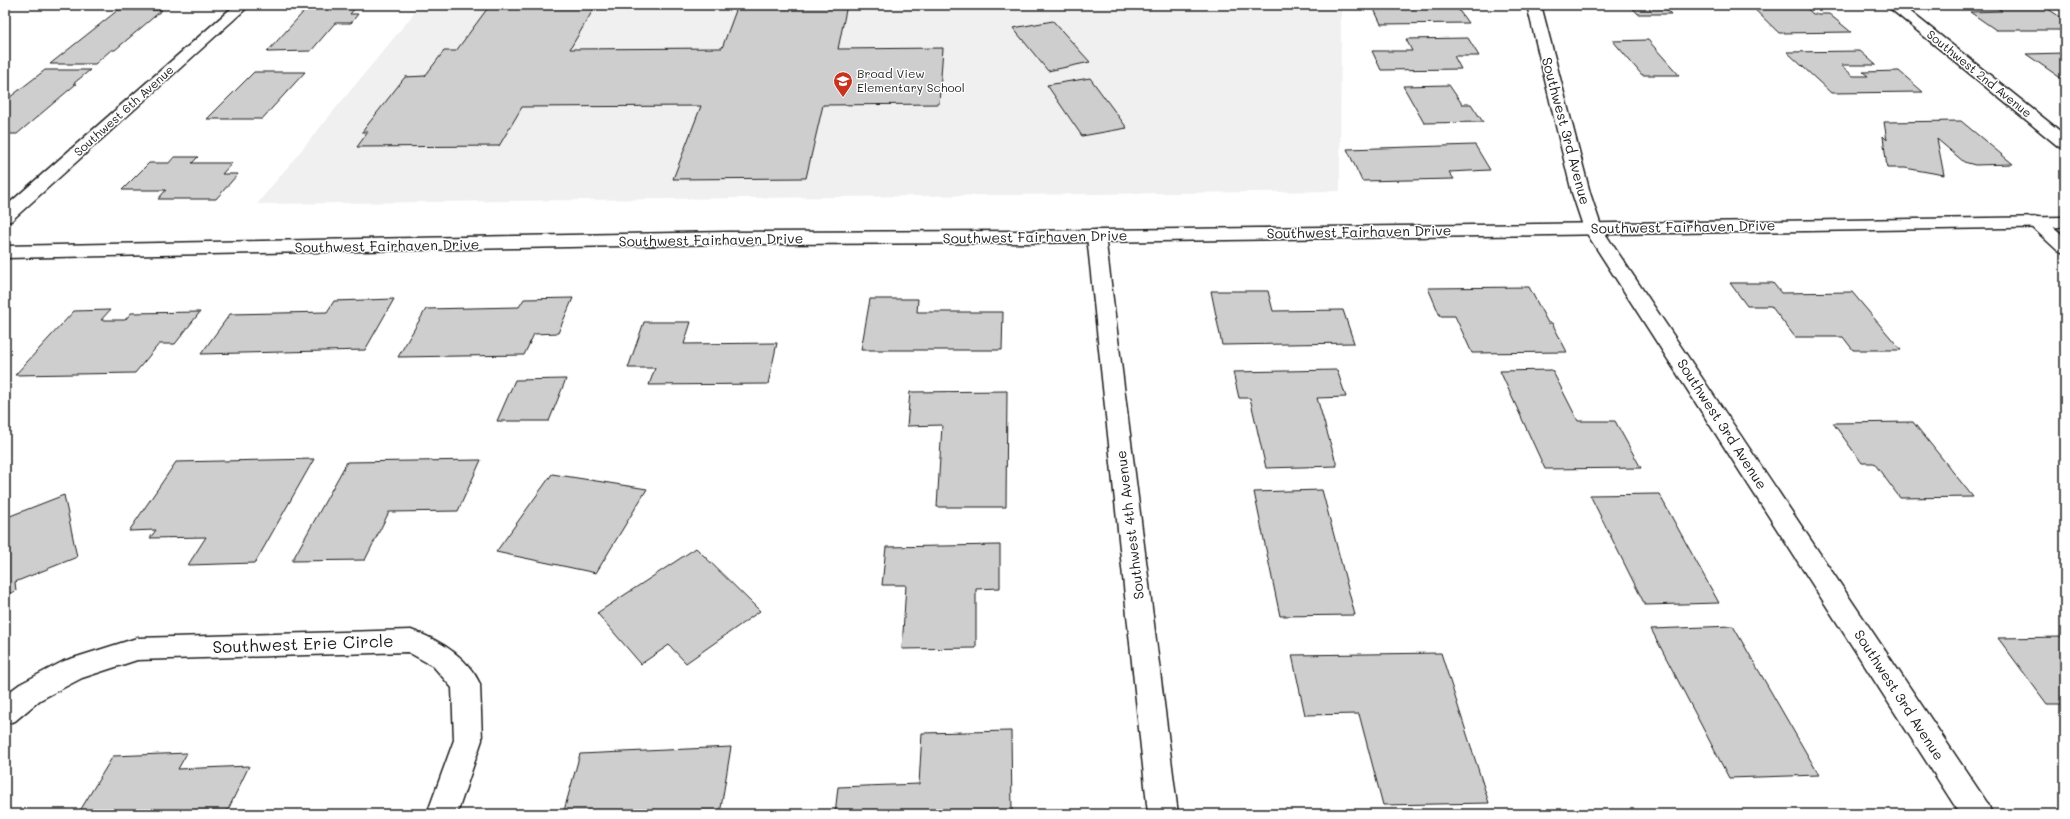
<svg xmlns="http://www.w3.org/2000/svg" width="2070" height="819" viewBox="0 0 2070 819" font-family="Mali,sans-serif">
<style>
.built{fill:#f0f0f0}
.building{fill:#cecece;stroke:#1c1c1c}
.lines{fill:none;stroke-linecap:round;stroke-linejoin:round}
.minor-casing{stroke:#1c1c1c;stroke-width:3}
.tertiary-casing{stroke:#1c1c1c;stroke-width:3}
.minor{fill:#fff;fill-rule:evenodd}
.tertiary{fill:#fff;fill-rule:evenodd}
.labels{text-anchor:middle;stroke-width:3;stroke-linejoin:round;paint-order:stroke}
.far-poi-label{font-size:12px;fill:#1c1c1c;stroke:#fff;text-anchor:start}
.far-street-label{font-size:12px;fill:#1c1c1c;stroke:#fff}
.street-label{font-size:14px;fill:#1c1c1c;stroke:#fff}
.near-street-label{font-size:17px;fill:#1c1c1c;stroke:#fff}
</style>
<rect width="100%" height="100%" fill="#fff"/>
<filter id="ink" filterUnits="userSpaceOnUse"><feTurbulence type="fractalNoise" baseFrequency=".025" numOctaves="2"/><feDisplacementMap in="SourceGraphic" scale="8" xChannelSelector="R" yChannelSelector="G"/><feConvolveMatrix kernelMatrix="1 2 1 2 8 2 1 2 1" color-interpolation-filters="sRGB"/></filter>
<g filter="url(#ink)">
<path class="built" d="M421 5H1341L1340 191 257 204Z"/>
<path class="building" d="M490 5H596L570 49 722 48 738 5H847L838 49 943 48 939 104 823 105 806 178 673 179 701 106 522 107 499 146 357 147 368 132H362L405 77 425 76 444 51H456Z
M1429 5H1467L1470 9H1458L1468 23 1381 24 1373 7H1430Z
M1630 5H1663L1671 14H1638Z
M1750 5H1803L1813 14H1829L1851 32 1779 33Z
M1993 5H2042L2065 20V30H1996L1970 12 2002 11Z
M357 6 350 14H358L351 23H335L311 51 267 52 308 7Z
M118 10H162L115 50H111L95 64H50Z
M1053 21 1090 62 1048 71 1013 28Z
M1468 38 1479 56H1454L1461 69 1381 70 1372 51H1412L1406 39Z
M1648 40 1679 75H1642L1613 41Z
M1860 51 1876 65H1841L1853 76H1868L1863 72 1899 71 1923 92 1831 93 1787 52Z
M2065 53V81L2026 54Z
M45 70H90L73 84H76L17 134H5V101Z
M254 72H305L262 119H207Z
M1090 78 1127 128 1082 136 1047 85Z
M1449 85 1462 104H1471L1483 122 1424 123 1403 86Z
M1961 121 2013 164 1975 165 1964 162 1937 139 1944 175 1905 168H1887L1883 136 1887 140 1884 122Z
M1475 145 1490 170 1449 172 1454 179 1362 181 1347 149Z
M174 157H198L192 163H232L222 174H238L216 199H158L166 190H122L149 163H169Z
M1730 283H1773L1781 293 1852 292 1901 350H1853L1843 337H1795L1771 306H1747Z
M1529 287 1548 323H1552L1567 352 1472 353 1455 316H1440L1428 288Z
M1211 291H1268L1273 311 1343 310 1354 343 1222 345Z
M573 298 558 333 534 334 524 355 398 357 426 309 519 307 524 299Z
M394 299 365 350 201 354 230 314 327 312 334 301Z
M870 299H918L917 312H1003L1002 350H861Z
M110 310 101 320H125L131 313 200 312 175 344H159L135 373 15 375 74 311Z
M644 322H691L684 344 777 343 768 384 649 385 655 368H628Z
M1337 370 1346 397 1317 398 1337 466 1266 468 1250 398H1239L1233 372Z
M1552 370 1578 421H1615L1641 468 1545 469 1500 371Z
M566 379 549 421H497L515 380Z
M1007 391 1006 507H937L942 425 907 426 910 392Z
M1913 422 1973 497 1900 498 1874 463H1862L1833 423Z
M314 459 255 563 188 565 206 537 150 538 156 530 129 531 176 462Z
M481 460 458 511 389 512 365 560 292 561 347 462Z
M552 474 647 489 596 573 496 552Z
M1322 490 1355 615 1280 616 1254 492Z
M1659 494 1719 603 1645 605 1590 495Z
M64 495 77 557 15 582 16 591 5 595V518Z
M1000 545V588L976 589V648L902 649 906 585H882L886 547Z
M696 548 760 611 686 663 669 645 641 664 597 613Z
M1733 626 1819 775 1729 778 1651 629Z
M2065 637V704H2047L1998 638Z
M1441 653 1489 803 1383 805 1359 714 1305 715 1292 655Z
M1011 731 1012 814H835L838 787 919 784 922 733Z
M731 747 720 814H563L580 754Z
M187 753 178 769 249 766 226 814H78L113 756Z"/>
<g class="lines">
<g class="minor-casing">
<path id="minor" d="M1527 5H1541L1590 193 1602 229 1988 804 1992 814H1960L1584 229 1572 193Z
M1886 5H1902L2065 135V148L2059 147Z
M2037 217 2043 218 2065 237V253L2058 251 2031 226 2028 222 2031 218Z
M1096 230 1103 232 1105 236 1178 814H1148L1087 236 1089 232Z
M411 630C439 640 467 656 480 684L482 740 457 814H427L454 740 452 688 433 666 408 652 137 660 82 678 40 700 15 721 5 724V695L20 684 64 661 137 638Z"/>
</g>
<g class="tertiary-casing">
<path id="tertiary" d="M235 5H250L11 221 5 222V207Z
M2065 217V227L1027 243 728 244 5 258V246L728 232 1027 231Z"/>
</g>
<use href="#minor" class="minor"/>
<use href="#tertiary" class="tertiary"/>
</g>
</g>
<defs>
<g id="school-pin" transform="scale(1)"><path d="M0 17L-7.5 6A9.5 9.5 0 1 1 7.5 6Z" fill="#c8321e" stroke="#fff"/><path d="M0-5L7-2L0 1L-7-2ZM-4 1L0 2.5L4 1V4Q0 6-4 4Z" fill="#fff"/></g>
</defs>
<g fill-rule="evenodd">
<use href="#school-pin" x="843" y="81"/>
</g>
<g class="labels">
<g class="far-poi-label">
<text x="857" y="78">Broad View<tspan x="857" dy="14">Elementary School</tspan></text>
</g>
<g class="far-street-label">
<text transform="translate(1979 74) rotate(39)" y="4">Southwest 2nd Avenue</text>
<text transform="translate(124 111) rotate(-42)" y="4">Southwest 6th Avenue</text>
</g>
<g class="street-label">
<text transform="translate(1566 131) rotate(75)" y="5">Southwest 3rd Avenue</text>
<text transform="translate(1683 227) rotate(-1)" y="5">Southwest Fairhaven Drive</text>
<text transform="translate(1359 232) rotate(-1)" y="5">Southwest Fairhaven Drive</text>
<text transform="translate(1035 237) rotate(-1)" y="5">Southwest Fairhaven Drive</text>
<text transform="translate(711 240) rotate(-1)" y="5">Southwest Fairhaven Drive</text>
<text transform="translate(387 246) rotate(-1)" y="5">Southwest Fairhaven Drive</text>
<text transform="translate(1722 424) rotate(57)" y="5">Southwest 3rd Avenue</text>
<text transform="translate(1130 525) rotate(-97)" y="5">Southwest 4th Avenue</text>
<text transform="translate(1899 695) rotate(57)" y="5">Southwest 3rd Avenue</text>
</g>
<g class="near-street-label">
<text transform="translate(303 644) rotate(-2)" y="6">Southwest Erie Circle</text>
</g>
</g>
<rect width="2070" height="819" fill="none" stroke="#fff" stroke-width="20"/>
<rect x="10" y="10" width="2050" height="799" fill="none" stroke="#1c1c1c" stroke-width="1.5" filter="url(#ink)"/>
</svg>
